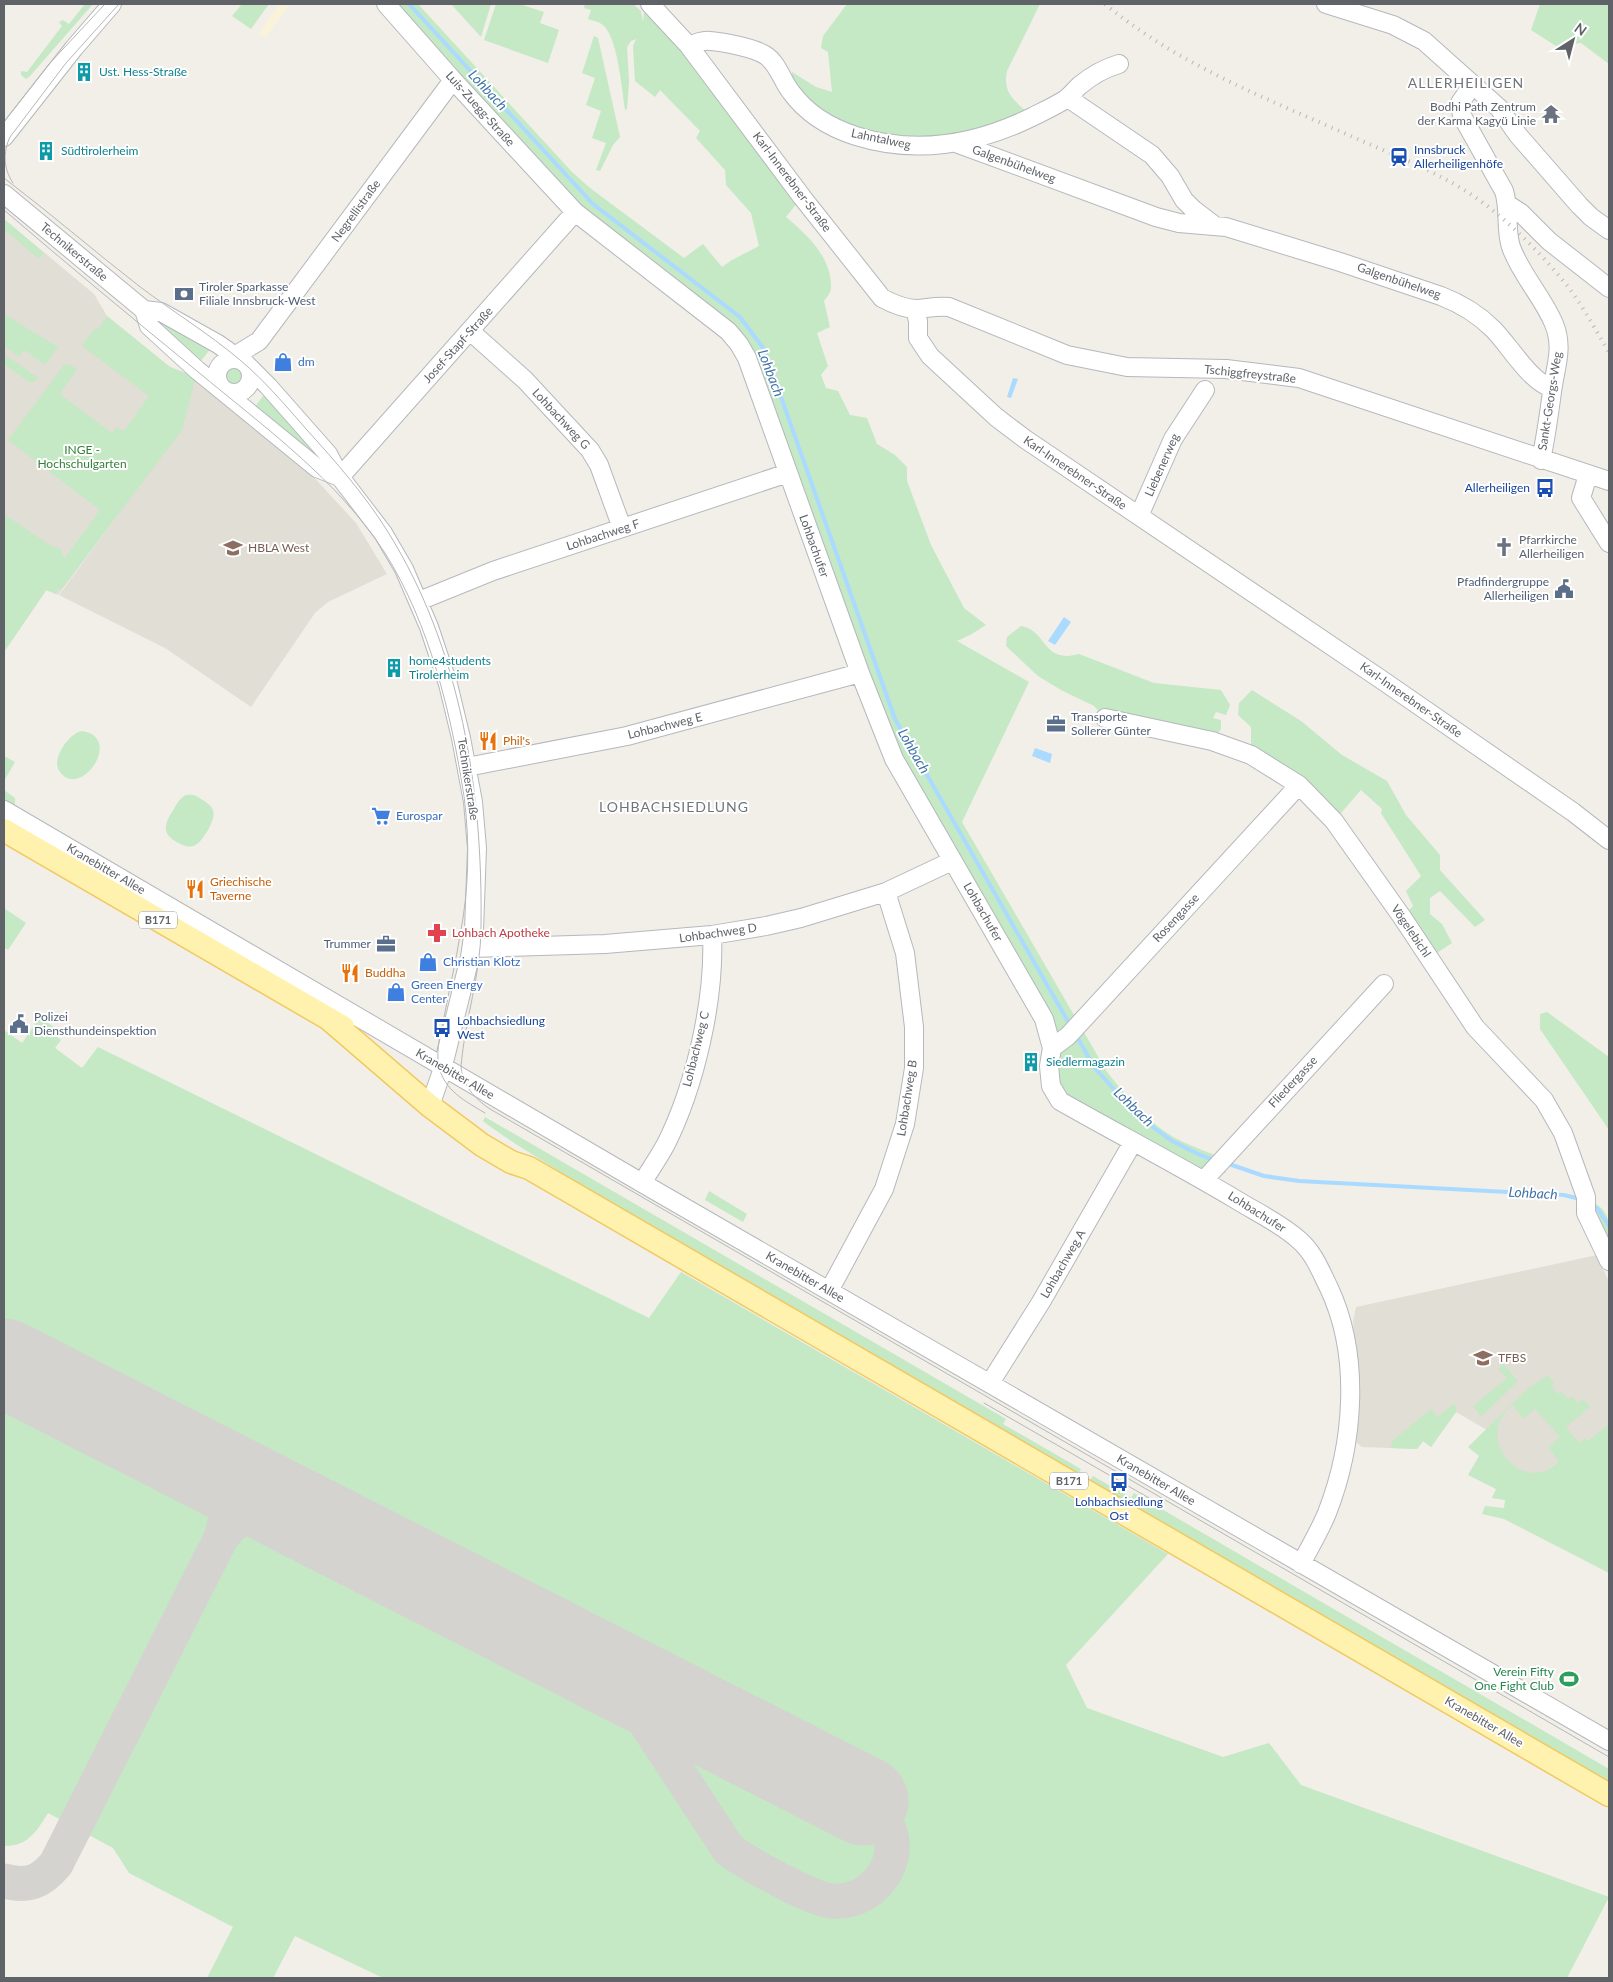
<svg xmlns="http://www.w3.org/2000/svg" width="1613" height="1982" viewBox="0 0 1613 1982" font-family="Lato,sans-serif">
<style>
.education{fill:#e1ded6}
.green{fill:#c5e8c5;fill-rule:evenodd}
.sand{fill:#fbf3d9}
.water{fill:#aadaff}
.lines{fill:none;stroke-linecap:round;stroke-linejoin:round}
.stream{stroke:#aadaff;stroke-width:4}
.taxiway{stroke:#d4d3d0;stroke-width:35}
.runway{stroke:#d4d3d0;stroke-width:89}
.minor-casing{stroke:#b5b8bc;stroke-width:20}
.major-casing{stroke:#f2c960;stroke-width:25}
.minor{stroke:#fff;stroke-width:18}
.major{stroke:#fff2af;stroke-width:22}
.tram{stroke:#b6b7b8;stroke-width:1}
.rail{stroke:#b6b7b8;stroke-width:4;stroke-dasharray:1 6;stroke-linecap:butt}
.labels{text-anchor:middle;stroke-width:4;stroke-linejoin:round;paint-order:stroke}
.shield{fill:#fff;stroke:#8f9295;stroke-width:1}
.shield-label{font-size:11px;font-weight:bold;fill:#5f6368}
.culture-label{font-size:12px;fill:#0d838f;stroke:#fff;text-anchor:start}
.worship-label{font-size:12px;fill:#5b616d;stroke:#fff;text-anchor:end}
.street-label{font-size:12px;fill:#5f6368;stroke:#fff}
.transit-label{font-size:12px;fill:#164399;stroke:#fff;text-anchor:start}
.service-label{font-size:12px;fill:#4e5e75;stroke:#fff;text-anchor:start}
.shop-label{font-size:12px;fill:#366cbe;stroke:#fff;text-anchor:start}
.park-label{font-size:12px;fill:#348238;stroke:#fff}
.education-label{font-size:12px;fill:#785e54;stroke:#fff;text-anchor:start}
.food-label{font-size:12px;fill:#c56008;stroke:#fff;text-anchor:start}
.health-label{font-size:12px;fill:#be3a42;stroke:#fff;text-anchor:start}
.leisure-label{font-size:12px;fill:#27864d;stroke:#fff;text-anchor:end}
.neighbourhood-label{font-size:14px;letter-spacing:1px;fill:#70757a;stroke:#fff}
.water-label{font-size:14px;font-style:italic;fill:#4174aa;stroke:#fff}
</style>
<rect width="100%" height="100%" fill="#f1efe8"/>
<path class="education" d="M4 219 94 294 107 316 170 367 188 374 195 380 311 474 356 523 387 574 328 602 315 613 251 707 165 648 59 595 124 507 58 595 46 590 45 592 4 652Z
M1597 1255 1609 1282V1459L1527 1476 1508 1464 1487 1430 1456 1412 1431 1447 1423 1441 1417 1449 1362 1447 1356 1442 1360 1395 1353 1322 1356 1307Z"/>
<path class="green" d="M85 4H93L30 76 26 79 21 75V71L27 72 62 26 59 22 63 20 69 24Z
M242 4H269L251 29 232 16Z
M395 4H418L572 172 590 188 684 258 703 244 722 267 732 260 759 246 751 213 726 185 725 170 696 138 700 131 660 90 655 97 635 81 633 46 636 39 631 41 627 47 629 81 627 109 625 110C622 90 618 42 605 27 601 22 594 21 588 19L591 10 584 8 585 4H633L641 11 643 22 644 12H659L802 197 786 217C807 235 832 257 831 288 831 292 827 297 824 301L830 327 817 333 828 366 821 375 826 388 838 391 850 415 867 418 877 444 895 455 907 467V481L931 545 964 608 986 625 970 635 957 641 1029 682 962 822 1107 1072C1129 1099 1151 1127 1183 1142 1196 1148 1210 1153 1223 1158L1226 1173 1213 1171 1204 1180 1060 1101 1052 1048 894 759 747 358 610 240Z
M451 4H491L481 37Z
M496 4H519L544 12 540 23 559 30 548 63 484 40Z
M847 4H1040L1007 71C1002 95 1016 101 1032 117L977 139 857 136 791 93 792 72 816 87 832 92 828 52 821 48 823 36Z
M1540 4H1609V64L1581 43 1556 46 1531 30Z
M594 36 598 38 620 137 613 145 600 171 596 170 606 143 592 138 601 111 586 105 595 78 582 73Z
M4 219 44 253 39 259 4 229Z
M4 314 58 347 45 365 24 350 19 357 4 346Z
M107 316 170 367 188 374 195 380 182 430 61 590 58 588 56 594 46 590 45 592 4 652V514L51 546 61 549 64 559 100 510 8 440 64 365 68 364 77 369 60 394 112 433 117 427 124 431 149 396 82 346 94 329H98Z
M156 316 213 346 199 363 154 318Z
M4 354 37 377 38 378 34 382H29L4 364Z
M224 376a10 10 0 1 1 20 0a10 10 0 1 1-20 0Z
M267 391 323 454 318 459 254 408Z
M1021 626C1048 631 1042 664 1079 654L1154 683 1221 690 1230 705 1226 715 1216 712 1213 718 1221 720V729L1212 741 1105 718 1094 706 1061 690 1038 676 1006 646 1007 637Z
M1252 690 1301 721 1342 755 1387 781 1406 815 1440 855V870L1485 920 1475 927 1440 891 1430 898V914L1442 924 1452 943 1429 958 1402 917 1413 906 1406 891 1421 876 1381 813 1382 809 1361 790 1334 821 1251 755V727L1238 715 1239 703Z
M82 731C124 737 81 800 60 772 50 760 69 733 82 731Z
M4 756 15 762 4 781Z
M4 790 15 798V806L4 800Z
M186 795C193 794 196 795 201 799 217 808 216 815 208 830 198 846 193 852 175 841 160 832 166 821 174 809 177 803 180 798 186 795Z
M4 908 26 923 8 950 4 947Z
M1547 1012 1609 1057V1130L1540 1029V1014Z
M40 1017 58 1030 55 1035 61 1040 55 1048 82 1068 98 1047 649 1318 681 1272 1168 1554 1066 1665 1087 1708 1223 1757 1269 1743 1301 1785 1609 1897 1567 1978H383L295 1936 273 1978H207L233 1927 129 1873 113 1848 48 1813C37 1831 27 1847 4 1846V1030L22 1043Z
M485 1117 1006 1419 1003 1424 1081 1469 1079 1473 1090 1480 1093 1476 1131 1498 1134 1493 1609 1769V1786L580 1186C549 1163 514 1145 483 1121Z
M709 1191 747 1214 743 1222 705 1200Z
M1586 1197C1611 1213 1609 1216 1609 1245Z
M1503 1364 1518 1381 1481 1417 1473 1406 1507 1378 1498 1369Z
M1548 1375 1554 1382 1551 1386 1558 1394 1561 1391 1568 1399 1572 1396 1578 1403 1583 1399 1590 1407 1566 1427 1579 1443 1585 1438 1588 1441 1609 1424V1573L1504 1519 1482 1514 1485 1506 1504 1508 1505 1500 1492 1498 1496 1489 1468 1475 1479 1456 1468 1447 1527 1389ZM1512 1405 1524 1419 1535 1409 1560 1437 1548 1448 1559 1461C1528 1498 1470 1441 1512 1405Z
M1454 1403 1456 1407V1412L1431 1447 1423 1441 1417 1449 1391 1448 1392 1441 1431 1409 1438 1417Z"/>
<path class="sand" d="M280 4H290L265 38 258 34Z"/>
<path class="water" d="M1013 378 1018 379 1011 398 1007 397Z
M1064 617 1071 622 1055 645 1048 641Z
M1035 748 1052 754 1050 763 1032 756Z"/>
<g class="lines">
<path class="stream" d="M409 4 593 204 740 317 764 349 895 719 1070 1025
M1076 1035 1094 1067 1138 1116 1172 1141 1200 1155 1214 1160
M1226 1163 1264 1176 1299 1181 1564 1195 1580 1199
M1591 1205 1597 1208 1609 1226"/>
<path class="taxiway" d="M191 1458C222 1480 233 1500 221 1538
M600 1667 614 1677 621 1685 729 1850C747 1863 811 1899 831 1901 878 1906 913 1848 878 1813 874 1809 870 1804 864 1801
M4 1881C27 1887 40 1883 56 1864L221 1538C240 1511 269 1503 299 1515"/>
<path class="runway" d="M4 1363 864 1801"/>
<g class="minor-casing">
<path id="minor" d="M386 4 453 80 575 212 728 331 739 344 747 358 860 673 894 759 1044 1019 1052 1048 1049 1066 1051 1086 1060 1101C1118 1134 1178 1165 1235 1199 1256 1212 1280 1223 1299 1240 1314 1253 1320 1270 1329 1288 1361 1356 1354 1444 1327 1513 1320 1530 1310 1547 1301 1564
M650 4 689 46 802 197 882 298C893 304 904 309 917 309 928 308 938 306 949 307L1067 355 1127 367 1226 369 1299 378 1609 481
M1326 4 1393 25 1424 41 1499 108 1518 135 1579 205 1591 217 1609 230
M689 46C696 43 703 40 710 41 724 42 754 48 765 55 778 63 782 81 791 92 807 114 831 128 856 136 916 155 977 144 1032 117 1044 111 1055 106 1066 99 1071 95 1075 90 1079 86 1091 76 1105 68 1119 64
M1468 91 1460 103 1462 116 1504 191C1510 209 1505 229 1511 247 1521 275 1543 297 1554 324 1564 348 1555 368 1552 392 1549 414 1546 437 1541 460
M1068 98 1152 155 1170 176 1184 200 1194 210 1215 226
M4 137 74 48 112 4
M956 143 1156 217 1179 223 1226 227 1340 262 1441 296C1459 303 1479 315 1493 329 1510 346 1530 382 1552 388
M4 194 144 310 149 326 197 370 317 468 340 477
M1507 204 1521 213 1549 241 1609 288
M915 309 918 321V338L930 356 996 417 1025 439 1379 678 1573 812 1609 840
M144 310 161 312 218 344 245 363 268 386 328 454 340 477 383 533 404 569 429 627 448 684 461 738 473 802 477 848 474 930 470 957 441 1074 430 1106
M470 331 525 380 590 450 599 465 622 528
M217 376a17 17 0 1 1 34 0a17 17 0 1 1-34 0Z
M228 360 259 341 453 80
M1588 475 1581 498 1609 543
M340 477 575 212
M1139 516 1173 439 1205 390
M419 601 493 571 788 473
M1105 718 1212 741 1251 755 1299 785 1334 821 1402 917 1475 1027 1544 1100 1563 1133 1586 1197V1213L1609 1261
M467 767 627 736 860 673
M4 810 642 1183 1609 1741
M472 948 605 944 712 935 766 926 801 918 886 892 952 861
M1052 1048 1068 1036 1299 785
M1204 1180 1384 984
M642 1183C650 1170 659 1157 666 1144 695 1086 715 1000 712 935
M829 1291 884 1189 905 1124 914 1068V1027L905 953 886 892
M990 1383 1041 1302 1133 1142"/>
</g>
<g class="major-casing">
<path id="major" d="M4 830 343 1027
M330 1020 430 1106 482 1145 511 1162 529 1168 574 1194 1609 1795"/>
</g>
<use href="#minor" class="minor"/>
<use href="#major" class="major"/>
<path class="tram" d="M4 122 49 64 105 4
M4 178C50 213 94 251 139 286 172 311 208 333 240 360 265 381 286 406 307 430 336 462 365 495 388 532 461 649 483 791 481 927 481 974 465 1019 461 1066 462 1085 475 1099 490 1109L1609 1757
M13 183C3 168 3 152 10 137L66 63 119 4
M4 210C67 264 132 318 197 371 264 427 337 479 385 553 430 625 451 713 464 796 470 842 469 890 460 935 456 961 450 986 445 1012 442 1029 435 1050 439 1067 445 1091 465 1101 485 1113
M984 1403 1149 1498"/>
<path class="rail" d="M1105 4C1181 67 1273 101 1362 141 1404 159 1449 177 1486 205 1517 229 1545 258 1569 288 1584 308 1596 331 1609 352"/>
</g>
<defs>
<g id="building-bare" transform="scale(1.5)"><path d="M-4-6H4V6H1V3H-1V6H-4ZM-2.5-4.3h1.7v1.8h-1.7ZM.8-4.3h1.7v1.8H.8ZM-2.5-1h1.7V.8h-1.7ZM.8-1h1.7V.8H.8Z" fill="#0f9aa8" stroke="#fff" stroke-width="2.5" paint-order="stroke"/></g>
<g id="temple-bare" transform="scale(1.5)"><path d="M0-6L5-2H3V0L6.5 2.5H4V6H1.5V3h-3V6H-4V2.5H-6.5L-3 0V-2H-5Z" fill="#6b7280" stroke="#fff" stroke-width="2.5" paint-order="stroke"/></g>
<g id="station-bare" transform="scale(1.5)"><path d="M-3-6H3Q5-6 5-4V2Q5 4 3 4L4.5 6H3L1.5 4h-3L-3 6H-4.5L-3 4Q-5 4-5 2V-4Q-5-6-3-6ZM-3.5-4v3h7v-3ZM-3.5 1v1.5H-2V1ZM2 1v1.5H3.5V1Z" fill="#1a4fb4" stroke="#fff" stroke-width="2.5" paint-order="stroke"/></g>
<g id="bank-bare" transform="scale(1.5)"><path d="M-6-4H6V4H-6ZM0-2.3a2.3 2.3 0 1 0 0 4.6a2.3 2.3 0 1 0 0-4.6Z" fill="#5c6f8a" stroke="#fff" stroke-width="2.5" paint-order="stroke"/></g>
<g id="shop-bare" transform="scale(1.5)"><path d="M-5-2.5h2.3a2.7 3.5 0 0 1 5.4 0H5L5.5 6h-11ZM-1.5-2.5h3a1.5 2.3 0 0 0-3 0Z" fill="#3f7fe0" stroke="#fff" stroke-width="2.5" paint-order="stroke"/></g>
<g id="bus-bare" transform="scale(1.5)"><path d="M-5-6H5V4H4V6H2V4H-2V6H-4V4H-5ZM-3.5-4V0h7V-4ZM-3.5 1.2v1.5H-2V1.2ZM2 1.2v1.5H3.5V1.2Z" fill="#1a4fb4" stroke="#fff" stroke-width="2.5" paint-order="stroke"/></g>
<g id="church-bare" transform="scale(1.5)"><path d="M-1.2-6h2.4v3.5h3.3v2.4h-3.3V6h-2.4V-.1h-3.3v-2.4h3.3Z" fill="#6b7280" stroke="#fff" stroke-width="2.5" paint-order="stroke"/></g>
<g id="school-bare" transform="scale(1.5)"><path d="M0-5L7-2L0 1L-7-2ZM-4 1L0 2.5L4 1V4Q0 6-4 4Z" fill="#8d6e63" stroke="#fff" stroke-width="2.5" paint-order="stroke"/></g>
<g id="civic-bare" transform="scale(1.5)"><path d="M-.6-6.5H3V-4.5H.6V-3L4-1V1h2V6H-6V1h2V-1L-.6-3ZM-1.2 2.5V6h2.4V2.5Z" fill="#5c6f8a" stroke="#fff" stroke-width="2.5" paint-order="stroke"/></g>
<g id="office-bare" transform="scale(1.5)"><path d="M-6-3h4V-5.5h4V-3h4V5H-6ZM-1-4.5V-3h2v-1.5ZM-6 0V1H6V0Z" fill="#5c6f8a" stroke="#fff" stroke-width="2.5" paint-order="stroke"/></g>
<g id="restaurant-bare" transform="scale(1.5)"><path d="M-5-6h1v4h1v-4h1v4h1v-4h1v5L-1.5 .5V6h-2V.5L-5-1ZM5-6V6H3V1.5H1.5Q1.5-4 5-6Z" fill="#e8710a" stroke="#fff" stroke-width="2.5" paint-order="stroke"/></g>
<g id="supermarket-bare" transform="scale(1.5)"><path d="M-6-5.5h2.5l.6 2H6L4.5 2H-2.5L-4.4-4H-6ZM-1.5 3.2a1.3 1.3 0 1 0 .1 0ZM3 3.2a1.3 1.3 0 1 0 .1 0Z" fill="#3f7fe0" stroke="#fff" stroke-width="2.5" paint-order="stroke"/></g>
<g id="pharmacy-bare" transform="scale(1.5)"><path d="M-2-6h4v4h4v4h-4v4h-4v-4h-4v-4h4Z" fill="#e0444e" stroke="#fff" stroke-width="2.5" paint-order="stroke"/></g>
<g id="stadium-bare" transform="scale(1.5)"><path d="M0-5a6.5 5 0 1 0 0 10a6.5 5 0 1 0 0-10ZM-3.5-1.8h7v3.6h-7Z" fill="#2e9e5b" stroke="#fff" stroke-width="2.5" paint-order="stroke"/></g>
</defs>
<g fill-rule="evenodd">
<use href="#building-bare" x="84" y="72"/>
<use href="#temple-bare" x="1551" y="114"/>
<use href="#building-bare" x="46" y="151"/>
<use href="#station-bare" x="1399" y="157"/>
<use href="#bank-bare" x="184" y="294"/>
<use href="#shop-bare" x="283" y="362"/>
<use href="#bus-bare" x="1545" y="488"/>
<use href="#church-bare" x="1504" y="547"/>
<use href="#school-bare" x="233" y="548"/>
<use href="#civic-bare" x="1564" y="589"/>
<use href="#building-bare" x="394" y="668"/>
<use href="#office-bare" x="1056" y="724"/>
<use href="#restaurant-bare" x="488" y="741"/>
<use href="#supermarket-bare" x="381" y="816"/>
<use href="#restaurant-bare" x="195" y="889"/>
<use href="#pharmacy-bare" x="437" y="933"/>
<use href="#office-bare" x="386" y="944"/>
<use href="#shop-bare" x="428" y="962"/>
<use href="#restaurant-bare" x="350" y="973"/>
<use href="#shop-bare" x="396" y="992"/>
<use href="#civic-bare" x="19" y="1024"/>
<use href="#bus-bare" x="442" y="1028"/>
<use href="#building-bare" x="1031" y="1062"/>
<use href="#school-bare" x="1483" y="1358"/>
<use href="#bus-bare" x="1119" y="1482"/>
<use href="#stadium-bare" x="1569" y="1679"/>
</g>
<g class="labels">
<g class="shield">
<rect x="139" y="911.5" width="38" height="17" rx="4"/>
<rect x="1050" y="1472.5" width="38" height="17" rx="4"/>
</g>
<g class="shield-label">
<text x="158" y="924">B171</text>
<text x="1069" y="1485">B171</text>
</g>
<g class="culture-label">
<text x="99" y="76">Ust. Hess-Straße</text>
<text x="61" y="155">Südtirolerheim</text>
<text x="409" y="665">home4students<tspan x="409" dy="14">Tirolerheim</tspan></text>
<text x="1046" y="1066">Siedlermagazin</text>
</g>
<g class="worship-label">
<text x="1536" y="111">Bodhi Path Zentrum<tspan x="1536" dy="14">der Karma Kagyü Linie</tspan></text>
<text x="1519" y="544" text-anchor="start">Pfarrkirche<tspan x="1519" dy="14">Allerheiligen</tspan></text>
</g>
<g class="street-label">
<text transform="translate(480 109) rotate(48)" y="4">Luis-Zuegg-Straße</text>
<text transform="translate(881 139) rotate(12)" y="4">Lahntalweg</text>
<text transform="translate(1014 164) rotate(20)" y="4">Galgenbühelweg</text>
<text transform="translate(792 182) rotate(53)" y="4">Karl-Innerebner-Straße</text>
<text transform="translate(356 211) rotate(-54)" y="4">Negrellistraße</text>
<text transform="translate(74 252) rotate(40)" y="4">Technikerstraße</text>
<text transform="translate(1399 281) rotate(19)" y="4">Galgenbühelweg</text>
<text transform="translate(458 345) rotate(-48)" y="4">Josef-Stapf-Straße</text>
<text transform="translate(1250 374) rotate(6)" y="4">Tschiggfreystraße</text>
<text transform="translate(1550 401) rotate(-81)" y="4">Sankt-Georgs-Weg</text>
<text transform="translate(561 419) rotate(47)" y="4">Lohbachweg G</text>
<text transform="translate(1162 465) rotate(-66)" y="4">Liebenerweg</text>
<text transform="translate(1075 473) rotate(34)" y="4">Karl-Innerebner-Straße</text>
<text transform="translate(603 535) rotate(-18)" y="4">Lohbachweg F</text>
<text transform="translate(814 546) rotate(70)" y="4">Lohbachufer</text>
<text transform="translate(1411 700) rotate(35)" y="4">Karl-Innerebner-Straße</text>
<text transform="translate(665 726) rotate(-14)" y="4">Lohbachweg E</text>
<text transform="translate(468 779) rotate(81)" y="4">Technikerstraße</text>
<text transform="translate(106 869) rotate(30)" y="4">Kranebitter Allee</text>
<text transform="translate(983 912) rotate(60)" y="4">Lohbachufer</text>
<text transform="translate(1176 918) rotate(-47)" y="4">Rosengasse</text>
<text transform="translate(1411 931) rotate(56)" y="4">Vögelebichl</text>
<text transform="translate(718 933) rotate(-8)" y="4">Lohbachweg D</text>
<text transform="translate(696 1049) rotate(-76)" y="4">Lohbachweg C</text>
<text transform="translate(455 1074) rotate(30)" y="4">Kranebitter Allee</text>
<text transform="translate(1293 1082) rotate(-47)" y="4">Fliedergasse</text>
<text transform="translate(907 1098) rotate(-81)" y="4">Lohbachweg B</text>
<text transform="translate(1257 1212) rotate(32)" y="4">Lohbachufer</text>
<text transform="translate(1063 1264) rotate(-60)" y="4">Lohbachweg A</text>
<text transform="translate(805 1277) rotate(30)" y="4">Kranebitter Allee</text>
<text transform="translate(1156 1480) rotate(30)" y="4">Kranebitter Allee</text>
<text transform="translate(1484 1722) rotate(30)" y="4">Kranebitter Allee</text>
</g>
<g class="transit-label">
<text x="1414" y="154">Innsbruck<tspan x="1414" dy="14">Allerheiligenhöfe</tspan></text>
<text x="1530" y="492" text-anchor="end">Allerheiligen</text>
<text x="457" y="1025">Lohbachsiedlung<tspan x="457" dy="14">West</tspan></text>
<text x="1119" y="1506" text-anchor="middle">Lohbachsiedlung<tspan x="1119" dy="14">Ost</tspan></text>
</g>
<g class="service-label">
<text x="199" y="291">Tiroler Sparkasse<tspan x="199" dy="14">Filiale Innsbruck-West</tspan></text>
<text x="1549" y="586" text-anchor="end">Pfadfindergruppe<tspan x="1549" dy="14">Allerheiligen</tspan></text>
<text x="1071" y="721">Transporte<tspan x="1071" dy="14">Sollerer Günter</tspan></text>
<text x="371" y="948" text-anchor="end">Trummer</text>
<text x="34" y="1021">Polizei<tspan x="34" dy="14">Diensthundeinspektion</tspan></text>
</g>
<g class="shop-label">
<text x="298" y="366">dm</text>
<text x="396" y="820">Eurospar</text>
<text x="443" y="966">Christian Klotz</text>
<text x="411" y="989">Green Energy<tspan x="411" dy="14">Center</tspan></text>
</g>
<g class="park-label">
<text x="82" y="454">INGE -<tspan x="82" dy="14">Hochschulgarten</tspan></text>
</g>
<g class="education-label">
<text x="248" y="552">HBLA West</text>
<text x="1498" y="1362">TFBS</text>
</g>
<g class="food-label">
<text x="503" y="745">Phil's</text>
<text x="210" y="886">Griechische<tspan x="210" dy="14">Taverne</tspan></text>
<text x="365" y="977">Buddha</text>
</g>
<g class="health-label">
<text x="452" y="937">Lohbach Apotheke</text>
</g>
<g class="leisure-label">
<text x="1554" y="1676">Verein Fifty<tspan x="1554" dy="14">One Fight Club</tspan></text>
</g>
<g class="neighbourhood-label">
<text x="1466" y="88">ALLERHEILIGEN</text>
<text x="674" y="812">LOHBACHSIEDLUNG</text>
</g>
<g class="water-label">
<text transform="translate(488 90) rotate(47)" y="5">Lohbach</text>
<text transform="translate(771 373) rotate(69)" y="5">Lohbach</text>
<text transform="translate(914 751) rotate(60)" y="5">Lohbach</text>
<text transform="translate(1134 1107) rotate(44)" y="5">Lohbach</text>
<text transform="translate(1533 1193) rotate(3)" y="5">Lohbach</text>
</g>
</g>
<rect width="1613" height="1982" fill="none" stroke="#5f6368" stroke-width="10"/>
<g transform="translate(1573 40) rotate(36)" stroke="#ffffff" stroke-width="4" paint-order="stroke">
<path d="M0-4L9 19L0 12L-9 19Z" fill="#5f6368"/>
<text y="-8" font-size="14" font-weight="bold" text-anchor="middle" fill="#5f6368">N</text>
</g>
</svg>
